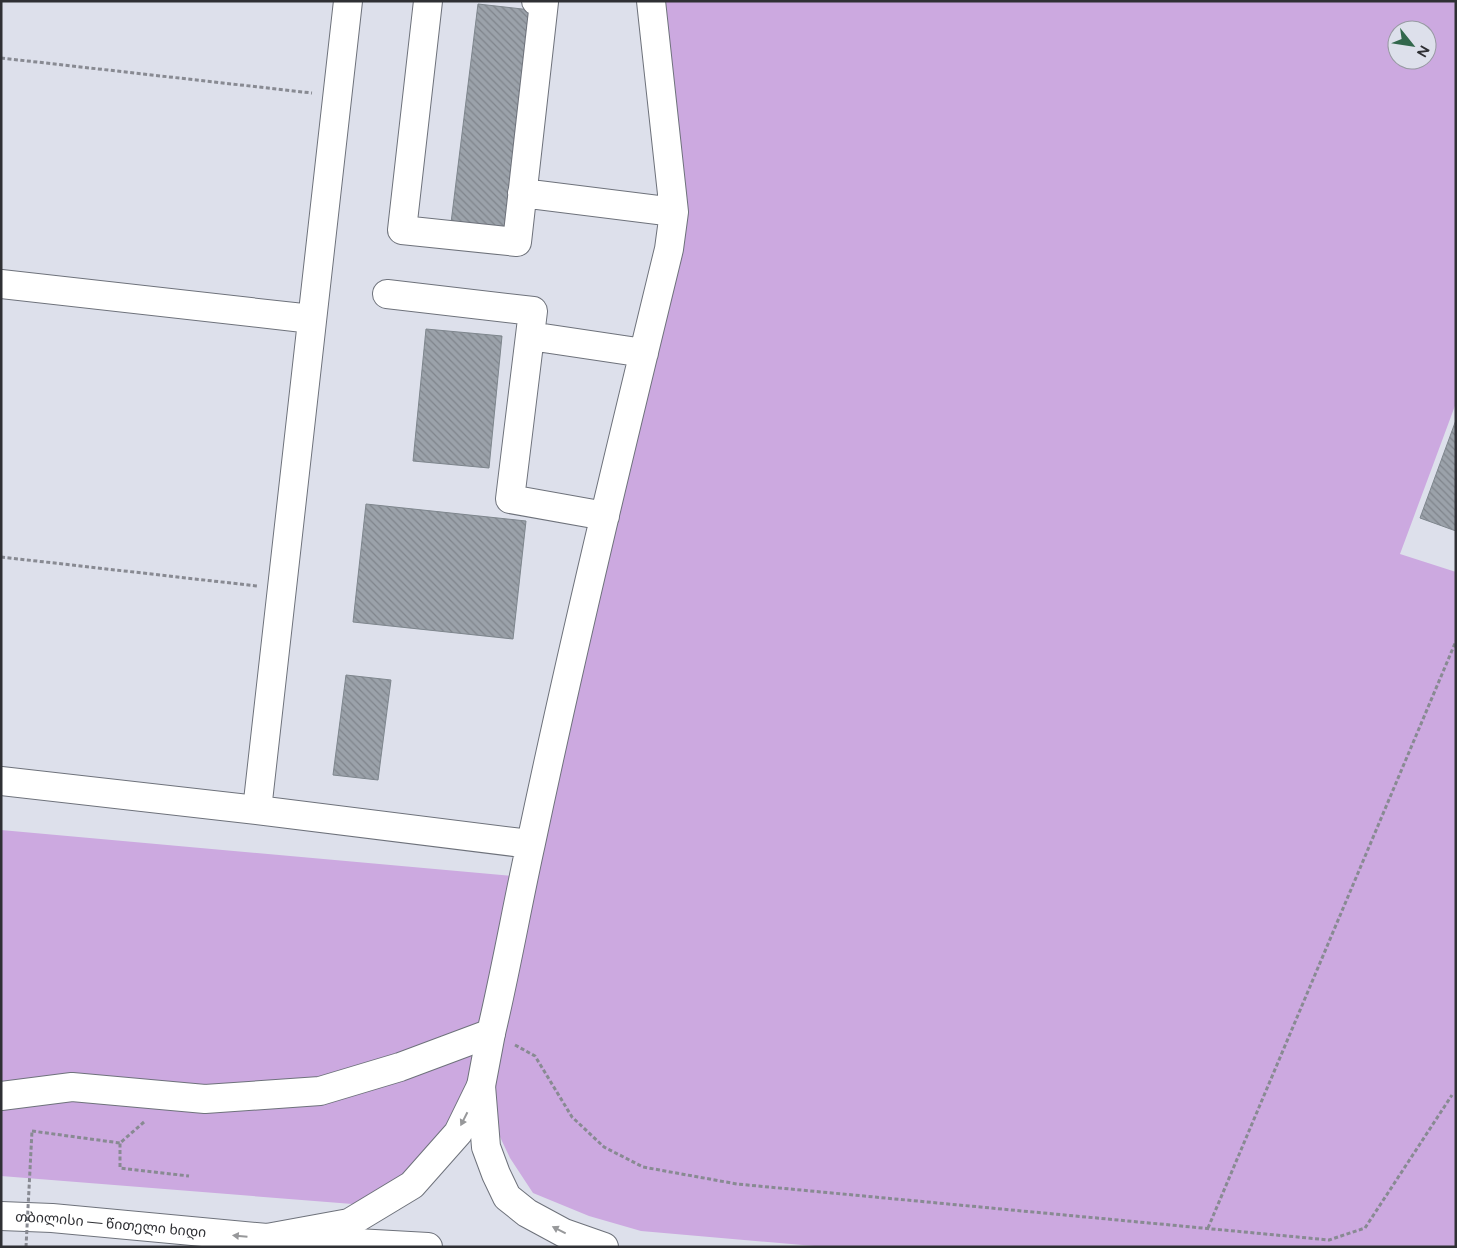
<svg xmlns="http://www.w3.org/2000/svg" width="1457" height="1248" viewBox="0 0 1457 1248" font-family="Figtree,'Noto Sans Georgian',sans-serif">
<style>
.green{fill:#cca9e0;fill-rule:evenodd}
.building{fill:url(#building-back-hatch);stroke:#7e868d}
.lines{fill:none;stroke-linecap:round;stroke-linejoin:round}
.minor-casing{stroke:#6e727b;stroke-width:30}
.highway-casing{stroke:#6e727b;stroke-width:30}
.path{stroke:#888a92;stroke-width:3;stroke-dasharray:4 2.5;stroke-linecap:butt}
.minor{stroke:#fff;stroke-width:28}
.highway{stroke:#fff;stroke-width:28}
.path-bridge{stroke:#888a92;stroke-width:3;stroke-dasharray:4 2.5;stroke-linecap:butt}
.oneway{fill:#97989a}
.labels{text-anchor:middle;stroke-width:5;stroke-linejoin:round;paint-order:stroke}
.street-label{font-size:14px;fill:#2f3034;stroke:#dde0eb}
</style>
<defs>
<pattern id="building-back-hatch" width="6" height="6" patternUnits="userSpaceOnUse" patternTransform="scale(1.25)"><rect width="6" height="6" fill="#9ba2aa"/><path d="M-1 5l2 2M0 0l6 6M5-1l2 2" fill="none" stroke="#7f848b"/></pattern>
</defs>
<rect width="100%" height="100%" fill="#dde0eb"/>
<path class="green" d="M661 1H1456V403L1400 554 1456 572V1247H826L641 1231 589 1216 533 1193 510 1158 483 1101 682 209ZM1397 30H1427V60H1397Z
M1 830 512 876 481 1086 378 1206 1 1176Z"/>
<path class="building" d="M478 4 540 11 512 239 450 231Z
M426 329 502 336 489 468 413 461Z
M1456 420V531L1420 518Z
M366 504 526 521 513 639 353 622Z
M346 675 391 680 378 780 333 775Z"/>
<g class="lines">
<g class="minor-casing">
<path id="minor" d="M428 1 402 230 517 242 544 2 536 1
M522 193 674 212
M1 284 312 319
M387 294 533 311 510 499 605 516
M530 336 644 353
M1 781 257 810 348 1
M257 810 530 844
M1 1096 72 1087 205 1099 320 1091 400 1067 491 1033C506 970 517 906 531 843 573 644 621 446 669 249L674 212 651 1"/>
</g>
<g class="highway-casing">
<g id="highway">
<path d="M481 1086 491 1033"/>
<path id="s1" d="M1 1216 52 1218 267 1238 428 1247"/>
<path d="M267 1238 349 1223 412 1185 458 1133 481 1086 486 1147 496 1174 507 1197 527 1213 564 1233 604 1247"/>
</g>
</g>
<path class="path" d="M1 58 312 93
M1 557 257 586
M515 1045 535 1056 572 1117 604 1147 643 1167 737 1184 1329 1240 1365 1228 1452 1095
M144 1122 120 1143V1168L189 1176
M32 1131 120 1143
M1208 1228 1456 641"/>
<use href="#minor" class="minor"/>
<use href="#highway" class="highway"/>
<path class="path-bridge" d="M26 1247 32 1131"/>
</g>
<defs><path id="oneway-solid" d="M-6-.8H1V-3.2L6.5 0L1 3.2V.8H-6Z" transform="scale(1.25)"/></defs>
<g class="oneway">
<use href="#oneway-solid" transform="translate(464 1119) rotate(117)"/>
<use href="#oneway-solid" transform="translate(559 1230) rotate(-153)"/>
<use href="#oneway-solid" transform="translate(240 1236) rotate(-175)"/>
</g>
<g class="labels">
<g class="street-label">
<text dy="5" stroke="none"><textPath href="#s1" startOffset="110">თბილისი — წითელი ხიდი</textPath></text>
</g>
</g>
<rect width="1457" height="1248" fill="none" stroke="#2f3034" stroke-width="5"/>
<g transform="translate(1412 45) rotate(120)"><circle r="24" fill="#dde0eb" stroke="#979aa2"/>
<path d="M0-4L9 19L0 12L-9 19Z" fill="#32674c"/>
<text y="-8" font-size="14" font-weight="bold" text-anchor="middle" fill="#2f3034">N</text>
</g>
</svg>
